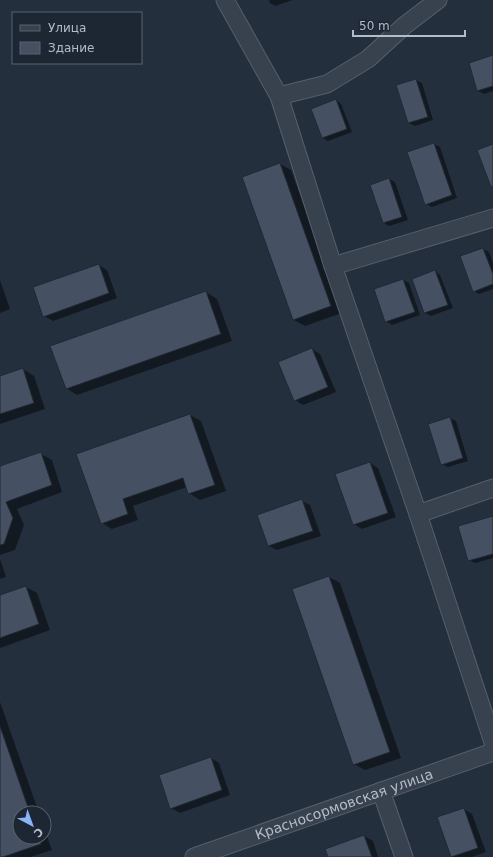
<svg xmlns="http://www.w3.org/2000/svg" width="493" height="857" viewBox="0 0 493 857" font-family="'DejaVu Sans',sans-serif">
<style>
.shadow{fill:#0007}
.building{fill:#455162;stroke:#1f2835}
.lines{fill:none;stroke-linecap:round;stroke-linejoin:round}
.minor-casing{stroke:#565f6c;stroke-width:19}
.minor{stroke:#38414e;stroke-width:17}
.labels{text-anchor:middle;stroke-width:3;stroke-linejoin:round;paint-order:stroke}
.street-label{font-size:14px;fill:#b4bcc9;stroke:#1d2633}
</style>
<rect width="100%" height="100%" fill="#242f3e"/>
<path class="shadow" d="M269 0H293L275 6 270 3Z
M493 57V91L484 94 478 91Z
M416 80 422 83 433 120 415 126 409 123Z
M336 100 341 104 352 132 328 141 323 138Z
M434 144 440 147 457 198 432 207 426 204Z
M280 164 291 170 342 313 305 326 294 320Z
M389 179 395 182 408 220 389 226 384 223Z
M483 249 489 252 493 263V289L479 294 474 291 461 257Z
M99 265 107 270 117 298 53 321 44 316Z
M435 271 440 275 453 308 431 316 425 313 413 280Z
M0 280 10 309 0 313Z
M403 280 409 283 420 315 392 325 386 321Z
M206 292 217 299 232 341 77 395 66 388Z
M312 349 320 354 336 392 303 405 295 400Z
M23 369 34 376 45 409 0 424V377Z
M190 415 201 421 226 491 200 500 189 493 187 487 133 506 138 520 112 529 102 523Z
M450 418 456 421 468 461 448 467 442 464Z
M41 454 52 460 62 492 17 509 24 525 15 550 0 555V467Z
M370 463 378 468 396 517 362 529 354 524Z
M302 501 310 505 321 536 277 550 269 546Z
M493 517V558L475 563 469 560Z
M0 559 6 577 0 579Z
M329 577 340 583 401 758 365 770 354 764Z
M26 587 37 593 50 630 0 648V596Z
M0 702 39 813H20V837H44V828L52 850 31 857H1L0 855Z
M211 758 219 763 230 795 180 813 171 808Z
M464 809 472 814 486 852 472 857H453L452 856Z
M364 836 373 841 378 857H329Z"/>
<path class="building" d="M493 55V86L477 91 469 63Z
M416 79 428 117 408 123 396 85Z
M336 99 347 129 322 138 311 109Z
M434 143 452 195 425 205 407 152Z
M493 144V186L491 187 477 150Z
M280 163 331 306 293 320 242 177Z
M389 178 402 217 383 223 370 185Z
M483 248 493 274V284L473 292 460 256Z
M99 264 109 293 43 317 33 287Z
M435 270 448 305 424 313 412 279Z
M403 279 415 312 385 322 374 289Z
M206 291 221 334 66 389 50 346Z
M312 348 328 387 294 401 278 362Z
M23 368 34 403 0 414V376Z
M190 414 215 485 188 494 183 478 123 499 128 514 101 524 76 454Z
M450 417 463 458 441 465 428 424Z
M41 452 52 485 6 502 13 518 4 544 0 545V466Z
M370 462 388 513 353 525 335 474Z
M302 499 313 531 268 546 257 515Z
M493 516V554L468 561 458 526Z
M329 576 390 752 353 765 292 589Z
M26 586 39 624 0 638V595Z
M0 726 30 813H20V837H39L41 844 3 857H0Z
M211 757 222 790 170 809 159 775Z
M464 808 478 848 451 857 437 817Z
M364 835 372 857H328L325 849Z"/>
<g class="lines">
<g class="minor-casing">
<g id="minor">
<path d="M225 0 279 96 333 266 418 514 493 742"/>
<path d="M279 96 327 84 368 59 404 26 438 0"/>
<path d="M333 266 493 218"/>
<path d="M418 514 493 488"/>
<path d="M381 791 404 857"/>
<path id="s1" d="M194 857 493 752"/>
</g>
</g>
<use href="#minor" class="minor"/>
</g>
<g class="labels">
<g class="street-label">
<text dy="5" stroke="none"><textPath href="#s1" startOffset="159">Красносормовская улица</textPath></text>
</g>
</g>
<rect x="12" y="12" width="130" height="52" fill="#1d2633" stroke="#59626f"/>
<rect x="20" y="25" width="20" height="6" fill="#38414e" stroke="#59626f"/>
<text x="48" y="32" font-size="12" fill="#b4bcc9">Улица</text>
<rect x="20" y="42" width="20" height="12" fill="#455162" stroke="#59626f"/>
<text x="48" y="52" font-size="12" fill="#b4bcc9">Здание</text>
<g transform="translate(32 825) rotate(139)"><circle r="19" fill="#1d2633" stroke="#59626f"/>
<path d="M0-3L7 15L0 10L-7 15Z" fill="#8ab4f8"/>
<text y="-6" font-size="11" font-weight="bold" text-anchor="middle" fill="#b4bcc9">С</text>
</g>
<path d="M353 30v6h112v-6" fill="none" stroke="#b4bcc9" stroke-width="2"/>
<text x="359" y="30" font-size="12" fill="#b4bcc9" stroke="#1d2633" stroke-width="3" paint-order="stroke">50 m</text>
</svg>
